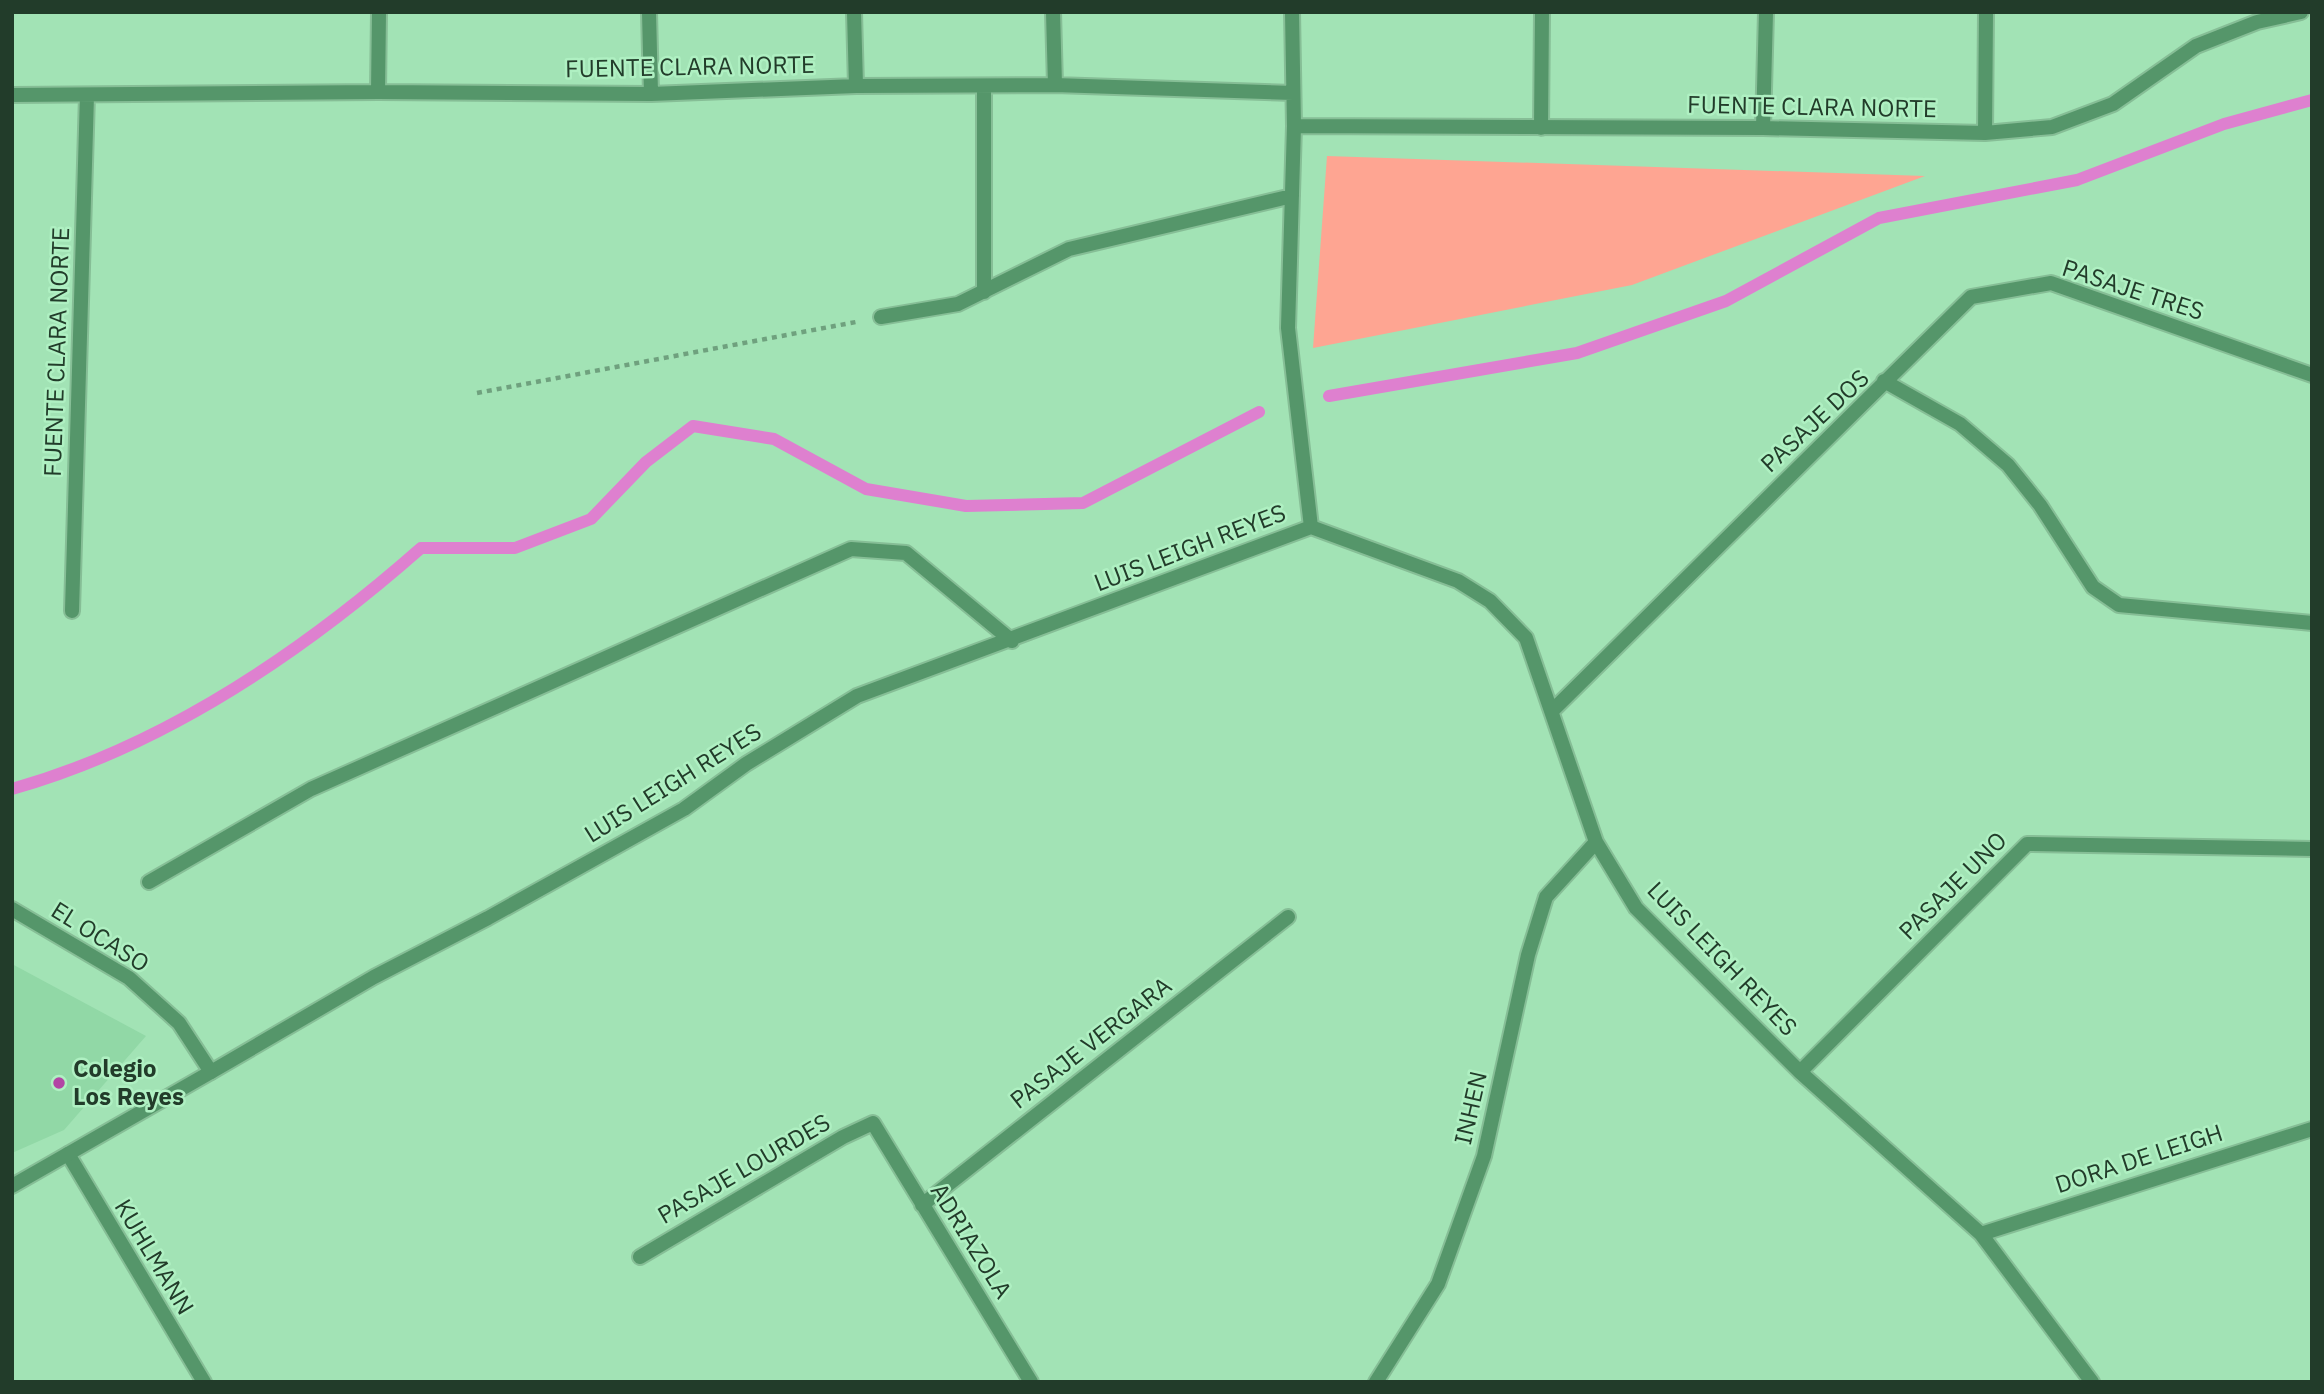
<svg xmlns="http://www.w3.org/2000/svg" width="2324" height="1394" viewBox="0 0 2324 1394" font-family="'IBM Plex Sans',sans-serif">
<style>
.built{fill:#91d8a6}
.green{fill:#fea592}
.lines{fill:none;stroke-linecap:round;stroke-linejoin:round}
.stream{stroke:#de80cf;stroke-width:12}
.minor-casing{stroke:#86be96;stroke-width:18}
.tertiary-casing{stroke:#86be96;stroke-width:18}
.path{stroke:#6fa17e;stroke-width:4.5;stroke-dasharray:5 5;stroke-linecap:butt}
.minor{stroke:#55966a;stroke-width:14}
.tertiary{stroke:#55966a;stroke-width:14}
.poi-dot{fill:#b245a4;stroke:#aff0c2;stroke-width:2.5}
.labels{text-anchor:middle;stroke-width:5;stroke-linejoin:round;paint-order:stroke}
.street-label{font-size:24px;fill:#223c2a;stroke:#aff0c2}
.poi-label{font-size:24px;font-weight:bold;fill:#223c2a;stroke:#aff0c2;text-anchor:start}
</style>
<rect width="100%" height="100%" fill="#a2e3b5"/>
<path class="built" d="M12 964 146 1036 64 1130 12 1153Z"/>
<path class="green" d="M1327 156 1925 176 1632 285 1313 348Z"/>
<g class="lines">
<path class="stream" d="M1329 396 1577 353 1726 301 1879 218 2077 180 2224 124 2312 100
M12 789C165 746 303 652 421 548H515L591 519 646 462 693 426 774 439 866 489 966 506 1083 503 1259 412"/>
<g class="minor-casing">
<path id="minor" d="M649 12 651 94
M854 12 856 86
M1053 12 1055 85
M1292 12 1294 126 1288 328 1311 527
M984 86V292
M378 92 379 12
M12 95 378 92 651 94 856 86 1055 85 1293 93
M1294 126 1763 128 1985 133 2052 127 2113 104 2196 46 2257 22 2301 12
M1541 128 1542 12
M1763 128 1766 12
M1985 133 1986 12
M881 317 958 304 1069 249 1292 196
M1884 381 1960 424 2008 465 2040 505 2093 587 2119 605 2312 623
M72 611 87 95
M1553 710 1971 297 2051 283 2312 375
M149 882 311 789 851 549 906 553 1012 641
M211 1072 374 977 488 918 684 809 746 764 857 696 1311 527 1458 581 1490 601 1526 638 1596 842 1636 908 1800 1072 1981 1234 2092 1382
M1800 1072 2027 844 2312 849
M68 1154 204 1382
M922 1205 1288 917
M1981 1234 2312 1129
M640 1257 843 1137 873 1123 1031 1382
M1376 1382 1438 1284 1484 1156 1528 955 1546 897 1596 842"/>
</g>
<g class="tertiary-casing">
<path id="tertiary" d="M12 909 129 978 179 1023 211 1072 12 1186"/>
</g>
<path class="path" d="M477 393 856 322"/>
<use href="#minor" class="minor"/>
<use href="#tertiary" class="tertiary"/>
</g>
<circle class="poi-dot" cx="59" cy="1083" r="7"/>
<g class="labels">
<g class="street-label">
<text transform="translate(690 67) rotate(-1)" y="8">FUENTE CLARA NORTE</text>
<text transform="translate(1812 107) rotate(1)" y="8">FUENTE CLARA NORTE</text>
<text transform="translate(2133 290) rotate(18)" y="8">PASAJE TRES</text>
<text transform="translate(57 352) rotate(-88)" y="8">FUENTE CLARA NORTE</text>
<text transform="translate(1815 421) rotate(-43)" y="8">PASAJE DOS</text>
<text transform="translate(1190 548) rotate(-21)" y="8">LUIS LEIGH REYES</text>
<text transform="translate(673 783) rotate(-32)" y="8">LUIS LEIGH REYES</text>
<text transform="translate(1953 886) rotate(-45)" y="8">PASAJE UNO</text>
<text transform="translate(100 937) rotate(32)" y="8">EL OCASO</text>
<text transform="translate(1722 959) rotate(46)" y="8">LUIS LEIGH REYES</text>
<text transform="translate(1091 1043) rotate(-38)" y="8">PASAJE VERGARA</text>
<text transform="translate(1471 1108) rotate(-77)" y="8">INHEN</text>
<text transform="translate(2139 1159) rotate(-18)" y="8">DORA DE LEIGH</text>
<text transform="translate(744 1169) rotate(-30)" y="8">PASAJE LOURDES</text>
<text transform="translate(971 1241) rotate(58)" y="8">ADRIAZOLA</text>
<text transform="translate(154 1257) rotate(59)" y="8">KUHLMANN</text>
</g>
<g class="poi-label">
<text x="73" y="1077">Colegio<tspan x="73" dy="28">Los Reyes</tspan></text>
</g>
</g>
<rect width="2324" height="1394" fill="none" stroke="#223c2a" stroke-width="28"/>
</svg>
